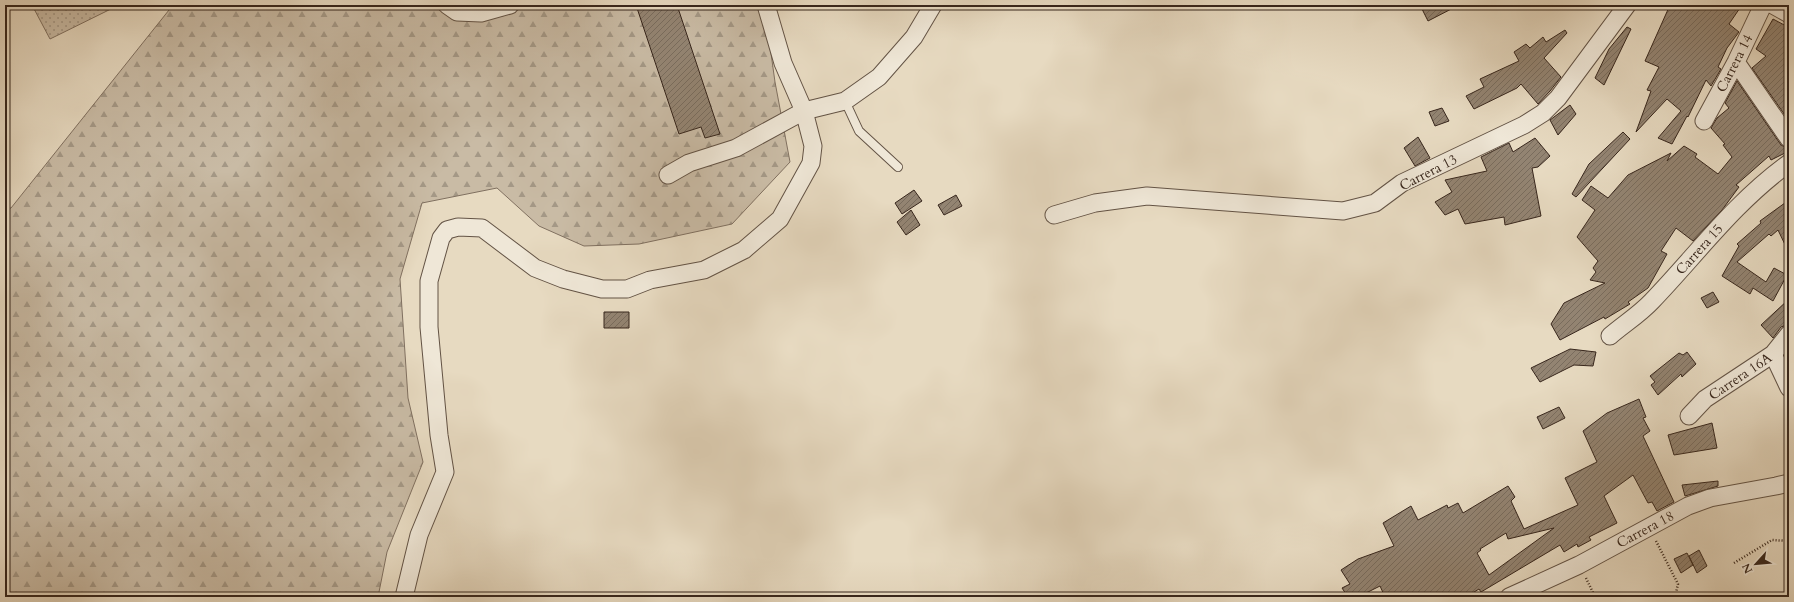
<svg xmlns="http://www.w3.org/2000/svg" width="1794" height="602" viewBox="0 0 1794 602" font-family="Cardo,serif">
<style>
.grass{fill:url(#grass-dots);stroke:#807060}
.forest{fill:url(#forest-firs);stroke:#807060}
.building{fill:url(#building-hatch);stroke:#37261c;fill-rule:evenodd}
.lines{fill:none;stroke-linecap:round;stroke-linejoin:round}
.service-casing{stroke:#635345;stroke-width:10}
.minor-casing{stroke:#635345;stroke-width:19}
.path{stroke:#37261c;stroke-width:2.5;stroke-dasharray:1 2;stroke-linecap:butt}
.service{stroke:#efe7d7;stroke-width:8}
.minor{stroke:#efe7d7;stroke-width:17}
.labels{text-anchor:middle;stroke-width:3;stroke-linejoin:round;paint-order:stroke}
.street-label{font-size:14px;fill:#37261c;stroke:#efe7d7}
</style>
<defs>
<pattern id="grass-dots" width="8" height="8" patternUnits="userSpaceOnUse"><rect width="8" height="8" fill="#c9bba5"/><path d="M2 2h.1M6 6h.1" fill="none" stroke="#a49886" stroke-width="1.8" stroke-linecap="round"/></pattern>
<pattern id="forest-firs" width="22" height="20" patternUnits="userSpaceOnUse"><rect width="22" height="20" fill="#c9bba5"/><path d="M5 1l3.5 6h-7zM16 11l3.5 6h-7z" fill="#a49886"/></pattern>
<pattern id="building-hatch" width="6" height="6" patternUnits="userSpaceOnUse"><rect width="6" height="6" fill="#938472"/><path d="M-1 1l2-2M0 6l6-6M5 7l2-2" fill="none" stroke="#796c5d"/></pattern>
</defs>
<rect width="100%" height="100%" fill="#e7dac1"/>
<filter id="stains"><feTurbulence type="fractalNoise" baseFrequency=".005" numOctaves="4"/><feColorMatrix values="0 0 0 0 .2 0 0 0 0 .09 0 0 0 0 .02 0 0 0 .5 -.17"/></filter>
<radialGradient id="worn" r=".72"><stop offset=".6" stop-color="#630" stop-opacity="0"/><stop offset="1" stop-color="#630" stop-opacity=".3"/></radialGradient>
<path class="grass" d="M32 5H119L50 39Z"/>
<path class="forest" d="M173 5H436L488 18 535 5H754L766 18 775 82 790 162 732 224 639 244 584 246 539 226 497 188 422 203 400 279 408 398 423 462 387 552 378 597H5V209L11 208Z"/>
<path class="building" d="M636 5H677L720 134 705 138 701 127 679 134Z
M1420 5H1459L1428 21Z
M1670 5H1742L1729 24 1739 32 1727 48 1718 67 1721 69 1711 86 1706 80 1688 117 1687 116 1672 144 1658 138 1681 111 1667 99 1636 132 1651 91 1647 90 1659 67 1645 61Z
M1773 19 1788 27 1785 31 1789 33V121L1752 68 1766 56 1756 49Z
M1627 27 1631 29 1604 85 1595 78 1609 49Z
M1565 30 1567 33 1544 58 1561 77 1550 91 1538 104 1521 84 1517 88 1474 109 1466 96 1484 87 1480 79 1519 61 1514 52 1526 44 1530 48 1543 37 1546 42Z
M1737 81 1781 145 1789 149V151L1771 160 1769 156 1736 185 1739 187 1722 210 1693 241 1676 228 1661 251 1667 254 1648 288 1628 302 1630 304 1605 319 1604 317 1560 340 1551 324 1564 303 1605 283 1590 280 1596 272 1593 268 1598 261 1577 237 1595 210 1582 200 1591 186 1608 198 1628 175 1671 153 1667 161 1684 146 1697 154 1695 157 1718 174 1732 157 1723 145 1725 144 1711 128 1717 118 1729 108 1725 103Z
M1570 105 1576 114 1558 135 1550 120Z
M1442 108 1449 121 1435 126 1429 112Z
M1623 132 1630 139 1576 197 1572 194 1589 164Z
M1418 137 1430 158 1415 166 1404 148Z
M1535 138 1550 156 1538 167 1532 168 1541 216 1505 225 1504 217 1465 224 1458 209 1445 215 1435 202 1452 192 1445 180 1487 171 1481 157 1509 143 1513 152Z
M914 190 922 201 902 214 895 203Z
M956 195 962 206 944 215 938 205Z
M1789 200V253L1778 230 1771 236 1769 234 1737 262 1766 282 1774 268 1787 275 1773 301 1753 288 1750 294 1722 276 1739 246 1737 244 1761 223 1760 221Z
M911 210 920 225 906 235 897 222Z
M1713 292 1719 302 1707 308 1701 298Z
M1789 299V324L1781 327 1773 338 1761 325Z
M604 312H629V328H604Z
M1570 349 1596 352 1593 366 1574 365 1540 382 1531 368Z
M1687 352 1696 364 1682 377 1681 374 1658 395 1651 385 1655 382 1650 376 1679 353 1683 355Z
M1639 399 1646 417 1643 418 1650 431 1643 436 1674 502 1657 511 1652 502 1648 503 1633 475 1604 496 1617 523 1589 537 1591 540 1578 547 1577 544 1564 552 1560 545 1481 592 1479 589 1466 597H1385L1380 586 1358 597H1348L1342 588 1350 584 1341 570 1358 559 1394 546 1383 523 1411 506 1418 520 1447 505 1448 508 1458 503 1463 513 1508 486 1515 497 1511 501 1524 529 1578 505 1565 478 1597 462 1583 431 1607 413ZM1554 528 1489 575 1477 553 1481 550 1480 549 1506 533 1508 539Z
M1559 407 1565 418 1543 429 1537 417Z
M1712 423 1717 448 1674 455 1668 435Z
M1718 481V486L1685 496 1682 485Z
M1699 550 1707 566 1697 573 1689 556Z
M1687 553 1693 565 1681 573 1674 559Z"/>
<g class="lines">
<g class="service-casing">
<path id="service" d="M845 101 859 131 898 167"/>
</g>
<g class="minor-casing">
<path id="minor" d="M447 5 457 12 481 13 510 5
M1773 5 1789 14
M1736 62 1789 139
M1704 121 1736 62 1763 5
M668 175 689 163 736 148 804 111 845 101 879 77 914 37 933 5
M1054 215 1095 203 1147 196 1343 211 1375 203 1402 183 1524 125 1543 113 1558 98 1627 5
M1610 336C1624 324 1640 314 1652 301 1698 253 1734 203 1789 163
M1773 354 1789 388
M1689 416 1705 399 1773 354 1789 334
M404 597 419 535 445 472 439 435 429 327V281L441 238 447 230 458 227 482 228 535 268 563 279 602 289H627L650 280 704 270 744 250 780 219 811 163 813 146 804 111 783 63 766 5
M1509 597 1579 565 1688 506 1710 498 1776 486 1789 483"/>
</g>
<path class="path" d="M1656 541 1678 584 1675 597
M1734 563 1772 540 1789 541
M1586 578 1595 597"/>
<use href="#service" class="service"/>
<use href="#minor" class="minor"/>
</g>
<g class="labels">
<g class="street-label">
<text transform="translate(1734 63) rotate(-63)" y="5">Carrera 14</text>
<text transform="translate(1428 172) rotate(-27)" y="5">Carrera 13</text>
<text transform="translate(1699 249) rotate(-48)" y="5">Carrera 15</text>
<text transform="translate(1740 376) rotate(-34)" y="5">Carrera 16A</text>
<text transform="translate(1645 529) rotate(-28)" y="5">Carrera 18</text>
</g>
</g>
<rect width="1794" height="602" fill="none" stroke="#e7dac1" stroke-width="20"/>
<rect x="6" y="6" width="1782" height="590" fill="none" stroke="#37261c" stroke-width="2"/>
<rect x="10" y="10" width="1774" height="582" fill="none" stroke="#37261c"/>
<g transform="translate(1756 564) rotate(243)" stroke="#efe7d7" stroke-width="3" paint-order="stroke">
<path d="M0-3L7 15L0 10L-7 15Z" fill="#37261c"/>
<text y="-6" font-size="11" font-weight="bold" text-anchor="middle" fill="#37261c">N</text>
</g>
<rect width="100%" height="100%" filter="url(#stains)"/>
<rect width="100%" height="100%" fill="url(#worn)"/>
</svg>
